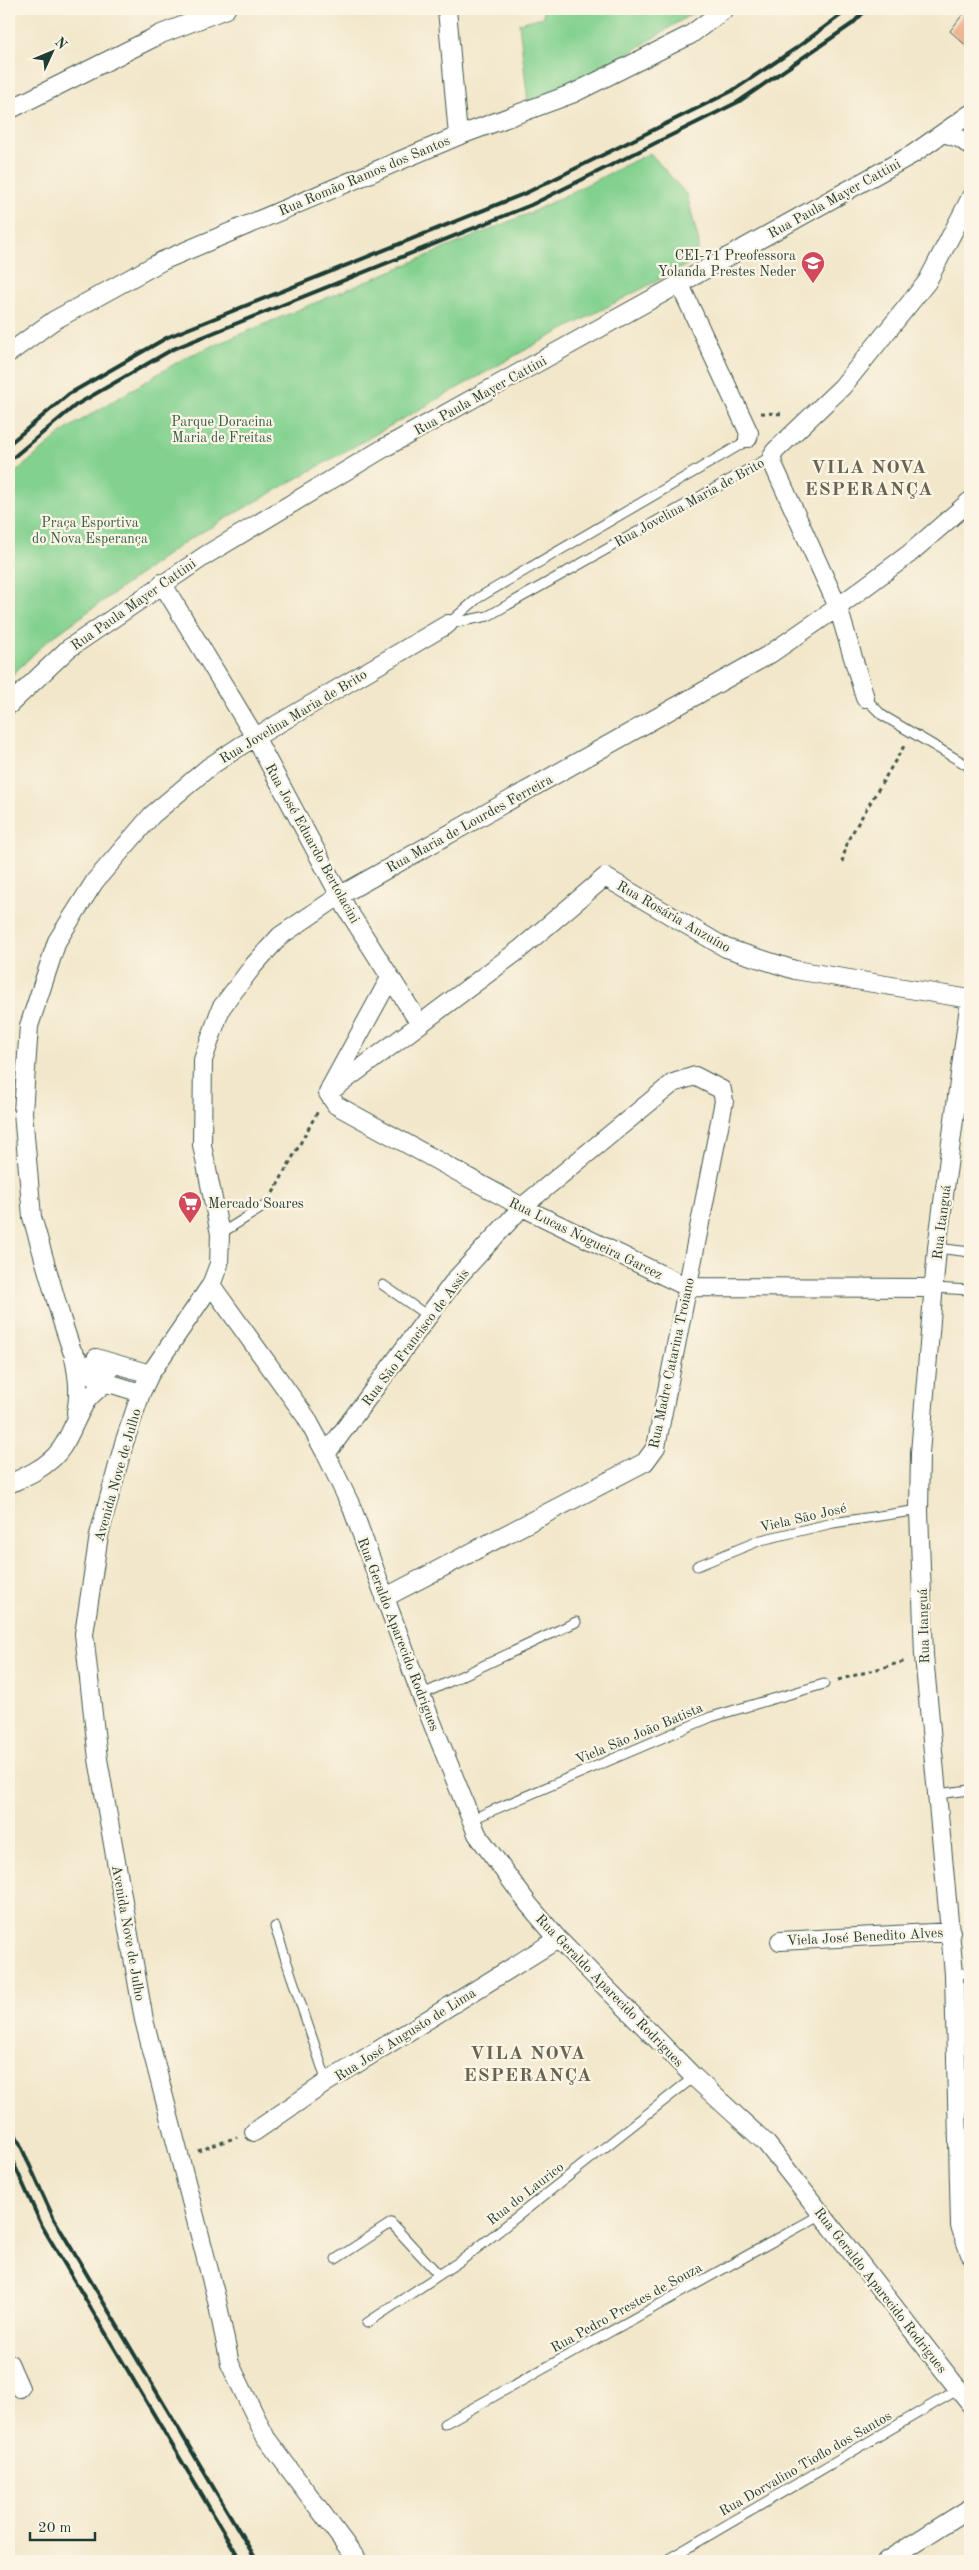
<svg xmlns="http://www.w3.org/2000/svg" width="979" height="2570" viewBox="0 0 979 2570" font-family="'Old Standard TT',serif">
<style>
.green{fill:#83d18f;stroke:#518762}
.building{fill:#edad89}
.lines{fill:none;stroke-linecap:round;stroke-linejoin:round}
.service-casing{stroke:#3f564b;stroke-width:11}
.minor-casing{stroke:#3f564b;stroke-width:20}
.path{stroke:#3f564b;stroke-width:3;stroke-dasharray:4 4;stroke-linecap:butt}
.service{stroke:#fff;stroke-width:9}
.minor{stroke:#fff;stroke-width:18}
.rail{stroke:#1f3d34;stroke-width:4}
.labels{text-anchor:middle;stroke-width:4.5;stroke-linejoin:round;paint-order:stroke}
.street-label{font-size:14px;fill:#1f3d34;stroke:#fcf5e5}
.poi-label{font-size:14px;fill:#1f3d34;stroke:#fcf5e5;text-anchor:end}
.park-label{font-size:14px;fill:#335b46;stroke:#fcf5e5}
.district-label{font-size:19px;font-weight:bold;letter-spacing:1px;fill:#676452;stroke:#fcf5e5}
</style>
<rect width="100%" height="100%" fill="#fcf5e5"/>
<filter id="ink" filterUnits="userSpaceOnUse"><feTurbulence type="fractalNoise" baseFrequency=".02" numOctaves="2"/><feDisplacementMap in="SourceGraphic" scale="10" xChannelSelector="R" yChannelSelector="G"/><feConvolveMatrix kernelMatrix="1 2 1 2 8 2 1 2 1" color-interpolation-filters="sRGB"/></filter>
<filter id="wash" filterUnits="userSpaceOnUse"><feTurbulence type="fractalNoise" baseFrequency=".0096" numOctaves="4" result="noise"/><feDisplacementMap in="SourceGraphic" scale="20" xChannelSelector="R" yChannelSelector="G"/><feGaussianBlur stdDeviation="1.12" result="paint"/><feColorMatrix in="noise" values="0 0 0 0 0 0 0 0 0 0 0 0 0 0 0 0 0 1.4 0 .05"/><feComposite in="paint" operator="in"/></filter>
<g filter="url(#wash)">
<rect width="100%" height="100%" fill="#f2e7cb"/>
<path class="green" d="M543 9H699L612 64 573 85 528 102 519 23 543 17Z
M650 153 687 195 699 243 695 261 534 345 186 541 46 642 9 678V478L67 429 186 357 532 212Z"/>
<g id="blocks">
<path class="building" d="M967 9H970V49L950 31Z"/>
</g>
</g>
<g filter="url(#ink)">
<use href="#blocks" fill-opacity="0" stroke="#3f564b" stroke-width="1"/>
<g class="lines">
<g class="service-casing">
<path id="service" d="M449 623 478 598 745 442 748 438
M448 624 488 616 772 456
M865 698 882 715 970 767
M220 1234 266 1205
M937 1248 970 1252
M383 1285 428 1316
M933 1288 970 1290
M697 1566 761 1540 833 1523 919 1510
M421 1695 576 1622
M937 1794 970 1790
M470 1820 711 1717 824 1684
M275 1927 327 2082
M954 1974 970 1973
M336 2259 391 2223 439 2275
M367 2323 466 2257 694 2077
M444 2424 822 2214
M665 2561 959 2389"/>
</g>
<g class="minor-casing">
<path id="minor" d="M447 9 458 136
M9 110 161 34 226 9
M944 133 961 139 970 146
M680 285 749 433 748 438
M9 353 53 321 162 261 458 136 574 93 690 35 725 9
M162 583 255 737 347 909 420 1024
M865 698 838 607 773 464 772 456 775 451 842 387 927 282 970 199
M9 705 68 649 206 555 384 448 913 154 970 114
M970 999 937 1248 920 1453 919 1510 924 1656 954 1974 960 2226 970 2254
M330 1088 390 978
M328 1093 519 950 605 877 726 948 795 970 970 999
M328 1093 336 1105 522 1207 687 1287 933 1288
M211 1285 306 1417 326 1454 352 1508 421 1695 477 1834 529 1905 558 1939 694 2077 766 2143 970 2404
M74 1358C78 1377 80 1393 76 1413
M96 1358 150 1374
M141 1393 99 1380 87 1372 72 1351 62 1321 32 1217 23 1112 29 1026 57 941 95 881 152 815 209 767 242 745 448 624
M326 1454 455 1280 522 1207 673 1083 695 1076 722 1090 724 1101 656 1447 645 1462 384 1598
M9 1484C24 1477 39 1471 52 1459 69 1444 74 1419 87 1400 95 1389 109 1385 108 1370L99 1359
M780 1941 951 1932
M254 2132 327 2082 558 1939
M9 2363 20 2388
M358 2561 266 2438 230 2364 217 2301 144 2020 98 1759 84 1634 99 1535 124 1443 141 1393 150 1374 211 1285 219 1264 220 1234 202 1145 203 1060 221 1008 253 966 280 936 339 896 770 654 838 607 909 554 970 501
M886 2561 970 2508"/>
</g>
<path class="path" d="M761 413 785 414
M842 862 848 840 904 746
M273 1193 318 1111
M838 1680 906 1661
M198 2151 237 2137"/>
<use href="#service" class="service"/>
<use href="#minor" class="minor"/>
<path class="rail" d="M9 444 69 394 168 337 526 193 732 91 795 49 849 9
M9 461 76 405 173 349 531 205 738 102 852 24 867 9
M9 2120 54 2219 257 2561
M9 2153 42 2226 241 2561"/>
</g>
</g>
<defs>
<g id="school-pin" transform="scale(1.25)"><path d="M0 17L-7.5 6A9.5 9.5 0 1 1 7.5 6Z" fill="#d1495b" stroke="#fcf5e5"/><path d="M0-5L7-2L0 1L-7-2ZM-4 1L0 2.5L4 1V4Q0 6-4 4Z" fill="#fff"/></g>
<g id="supermarket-pin" transform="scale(1.25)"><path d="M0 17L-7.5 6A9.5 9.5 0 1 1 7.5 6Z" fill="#d1495b" stroke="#fcf5e5"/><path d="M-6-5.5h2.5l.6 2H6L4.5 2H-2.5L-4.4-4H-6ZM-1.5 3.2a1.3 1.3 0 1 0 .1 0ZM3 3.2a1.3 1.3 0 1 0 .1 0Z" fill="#fff"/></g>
</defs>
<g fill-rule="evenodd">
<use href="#school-pin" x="813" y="263"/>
<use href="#supermarket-pin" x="190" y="1203"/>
</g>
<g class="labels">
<g class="street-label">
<text transform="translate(364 175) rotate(-23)" y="5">Rua Romão Ramos dos Santos</text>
<text transform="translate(834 198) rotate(-29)" y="5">Rua Paula Mayer Cattini</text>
<text transform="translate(480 395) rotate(-29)" y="5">Rua Paula Mayer Cattini</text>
<text transform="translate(689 502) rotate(-29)" y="5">Rua Jovelina Maria de Brito</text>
<text transform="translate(133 604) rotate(-35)" y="5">Rua Paula Mayer Cattini</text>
<text transform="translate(293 716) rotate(-31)" y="5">Rua Jovelina Maria de Brito</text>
<text transform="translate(469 823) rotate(-29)" y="5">Rua Maria de Lourdes Ferreira</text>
<text transform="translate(313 843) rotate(61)" y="5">Rua José Eduardo Bertolacini</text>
<text transform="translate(674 916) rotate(30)" y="5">Rua Rosária Anzuíno</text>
<text transform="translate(941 1222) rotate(-83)" y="5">Rua Itanguá</text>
<text transform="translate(586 1238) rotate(26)" y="5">Rua Lucas Nogueira Garcez</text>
<text transform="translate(415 1337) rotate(-53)" y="5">Rua São Francisco de Assis</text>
<text transform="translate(671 1363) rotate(-78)" y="5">Rua Madre Catarina Troiano</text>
<text transform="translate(117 1475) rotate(-74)" y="5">Avenida Nove de Julho</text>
<text transform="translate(803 1517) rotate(-13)" y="5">Viela São José</text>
<text transform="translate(923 1626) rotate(-92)" y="5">Rua Itanguá</text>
<text transform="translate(399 1634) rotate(69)" y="5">Rua Geraldo Aparecido Rodrigues</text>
<text transform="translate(639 1733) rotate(-23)" y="5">Viela São João Batista</text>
<text transform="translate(129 1933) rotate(80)" y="5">Avenida Nove de Julho</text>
<text transform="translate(865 1936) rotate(-3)" y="5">Viela José Benedito Alves</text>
<text transform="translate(610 1990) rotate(46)" y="5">Rua Geraldo Aparecido Rodrigues</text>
<text transform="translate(405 2034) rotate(-32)" y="5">Rua José Augusto de Lima</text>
<text transform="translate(525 2193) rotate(-38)" y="5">Rua do Laurico</text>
<text transform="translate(881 2290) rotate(52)" y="5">Rua Geraldo Aparecido Rodrigues</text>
<text transform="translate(626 2307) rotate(-29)" y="5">Rua Pedro Prestes de Souza</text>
<text transform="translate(805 2463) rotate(-30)" y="5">Rua Dorvalino Tioflo dos Santos</text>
</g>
<g class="poi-label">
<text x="796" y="260">CEI-71 Preofessora<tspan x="796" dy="16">Yolanda Prestes Neder</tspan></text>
<text x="208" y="1208" text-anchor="start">Mercado Soares</text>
</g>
<g class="park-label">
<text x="222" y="426">Parque Doracina<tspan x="222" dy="16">Maria de Freitas</tspan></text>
<text x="90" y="527">Praça Esportiva<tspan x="90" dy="16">do Nova Esperança</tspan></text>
</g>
<g class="district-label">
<text x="869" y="473">VILA NOVA<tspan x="869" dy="22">ESPERANÇA</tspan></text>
<text x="528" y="2059">VILA NOVA<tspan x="528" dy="22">ESPERANÇA</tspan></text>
</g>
</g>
<rect width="979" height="2570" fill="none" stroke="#fcf5e5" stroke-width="30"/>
<g transform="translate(52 52) rotate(46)" stroke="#fcf5e5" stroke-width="4" paint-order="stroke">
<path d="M0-4L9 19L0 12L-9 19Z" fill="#1f3d34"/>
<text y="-8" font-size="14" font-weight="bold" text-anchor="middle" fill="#1f3d34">N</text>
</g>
<path d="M30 2532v8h65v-8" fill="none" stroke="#1f3d34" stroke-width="2.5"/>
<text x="38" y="2532" font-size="15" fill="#1f3d34" stroke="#fcf5e5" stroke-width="4" paint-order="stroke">20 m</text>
</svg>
